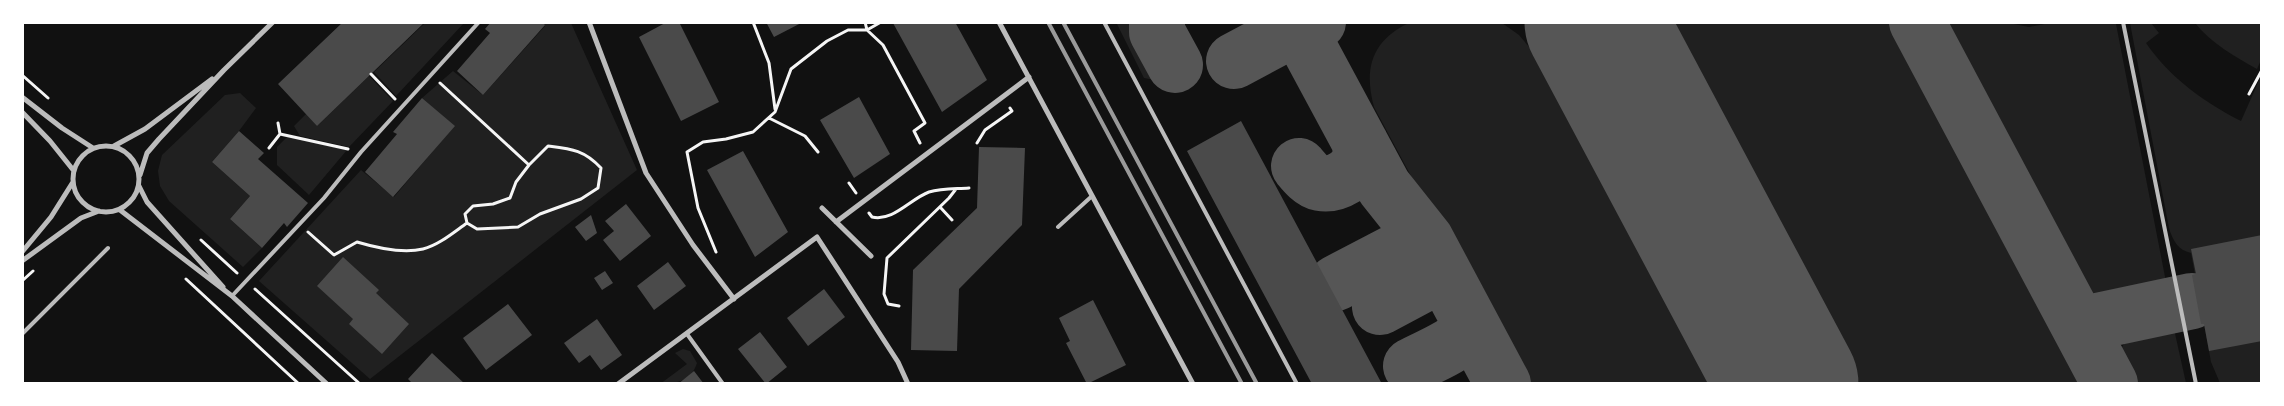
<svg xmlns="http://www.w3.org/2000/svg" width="2284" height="406" viewBox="0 0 2284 406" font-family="Helvetica,sans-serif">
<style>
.green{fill:#202020}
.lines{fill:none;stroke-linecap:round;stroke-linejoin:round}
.taxiway{stroke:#565656;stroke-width:56}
.runway{stroke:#565656;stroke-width:141}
.building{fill:#4a4a4a}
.path{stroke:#f5f5f5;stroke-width:3}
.service{stroke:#bcbcbc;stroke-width:4}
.minor{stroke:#bcbcbc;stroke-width:5}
.rail{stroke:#9a9a9a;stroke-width:4}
</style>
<rect width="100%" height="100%" fill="#111"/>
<path class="green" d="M1116 22 1144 23 1168 69 1155 80 1144 78Z
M1411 22 1502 23 1519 35 1547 68 1715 383H1522L1374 107C1363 67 1373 39 1411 22Z
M2055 22 2116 24 2166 282 2097 295 2080 294 1937 23H2009L2029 27Z
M425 23H464L396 96 374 72Z
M542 23H571L637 170 370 379 259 281 361 170 394 197 454 126 422 98 453 71 483 95 545 26Z
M1667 23H1899L2092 383H1860Z
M2130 23H2151L2159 33 2146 43C2170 78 2204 102 2241 121L2261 76V383H2220L2211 362 2191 253C2178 250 2173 241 2169 228Z
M2195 23H2261V60L2257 69C2234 56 2212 44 2195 23Z
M369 76 393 101 349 147 300 136 294 126 307 113 317 126Z
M240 93 256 108 239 131 212 162 250 196 230 219 262 248 243 267 169 201 160 186 158 171 162 155 225 95Z
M288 136 347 150 309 195 277 165V147Z
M2174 329 2186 383H2128C2118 364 2112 359 2127 340Z
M683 349 690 351 697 363C691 382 676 383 660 384L687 364 675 353Z"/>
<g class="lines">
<path class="taxiway" d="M1157 22V32L1175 65
M1594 22 1599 30
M1917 22 2110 384
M1286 26 1301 36 1307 44 1384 187 1426 240 1503 384
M1234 61 1290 31 1318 22
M1299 166C1304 172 1311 181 1320 183 1336 186 1356 174 1360 158 1361 153 1360 147 1360 142
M1336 283 1403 248 1413 237 1414 225
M1380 307 1425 283 1432 277 1436 259
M2079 325 2192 301
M1411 366C1426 358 1452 348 1463 336 1467 331 1467 324 1467 318"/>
<path class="runway" d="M1595 22 1788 384"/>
</g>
<path class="building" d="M343 22H425L317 126 278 84Z
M491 22H542L545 25 483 95 457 71 490 33 485 29Z
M667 22H679L719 102 681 121 639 37Z
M766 22H803L774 37Z
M955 22 987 80 942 112 893 23Z
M859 97 890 154 854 178 820 120Z
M422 98 455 126 393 197 365 172 397 134 393 132Z
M1241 121 1301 233 1382 384H1312L1247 263 1187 151Z
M239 131 264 153 258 159 308 203 287 227 284 223 262 248 230 219 250 196 212 162Z
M979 147 1025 148 1022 225 959 289 957 351 911 350 913 270 977 208Z
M743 151 788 232 755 257 707 170Z
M626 204 651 236 620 261 603 240 614 231 605 221Z
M591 215 597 233 586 241 575 227Z
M2262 235V341L2209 351 2204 324H2201L2192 275 2196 274 2191 249Z
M343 257 379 290 376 293 409 324 382 354 349 324 353 319 317 286Z
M668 262 686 286 654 310 637 286Z
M605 271 613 283 602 290 594 278Z
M824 289 845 317 808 346 787 318Z
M1093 300 1126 365 1087 384 1066 343 1070 341 1059 318Z
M508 304 532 335 486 370 463 338Z
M597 319 622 355 601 370 590 355 579 363 564 343Z
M760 332 787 367 766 384 738 349Z
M432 353 465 384H413L408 379Z
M694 371 704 384H678Z"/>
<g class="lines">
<path class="path" d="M753 22 769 63 775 109
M865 22 867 30 883 45 925 123 914 131 920 143
M371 74 395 99
M22 75 48 98
M440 83 529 165 516 182 510 198 493 204 473 206 465 214 467 223 477 229 518 227 540 214 581 199 598 188 601 168C584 150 572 149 548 146L529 165
M2249 94 2262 70
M769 118 805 136 818 152
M278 123 280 134 348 149
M977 143 985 130 1012 111 1010 108
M269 148 280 134
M849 183 856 193
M940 207 952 220
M869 213 872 217C893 222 910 199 929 192 942 188 955 189 969 188
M308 232 334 255 357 242C377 248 402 254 423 249 439 245 454 232 467 223
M201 240 237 273
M716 252 698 208 687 152 703 142 726 139 753 132 775 112 791 69 827 41 848 30H867L881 22
M186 279 299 384
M22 281 33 271
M255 289 360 384
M899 306 888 304 884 294 887 258 949 198 956 189"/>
<path class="service" d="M1104 22 1297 384
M2123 22 2196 384
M1058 227 1092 196
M232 296 324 198 361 152 479 22
M22 334 108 248
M687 334 723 384"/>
<path class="minor" d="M589 22 646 173 693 245 734 299
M999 22 1193 384
M22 97 62 128 93 148
M22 112 50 141 74 171
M73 179a33 33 0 1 1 66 0a33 33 0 1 1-66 0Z
M114 146 145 129 212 79
M140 175 147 153 159 139 224 70 273 22
M139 186 147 202 223 287
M822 208 871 256
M120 210 232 296 327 384
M836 222 1029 77
M22 252 51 217 73 182
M22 261 81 218 99 211
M618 384 817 237 898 362 908 384"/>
<path class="rail" d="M1048 22 1242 384
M1063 22 1257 384"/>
</g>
<rect width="2284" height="406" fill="none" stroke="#ffffff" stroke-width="48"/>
</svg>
